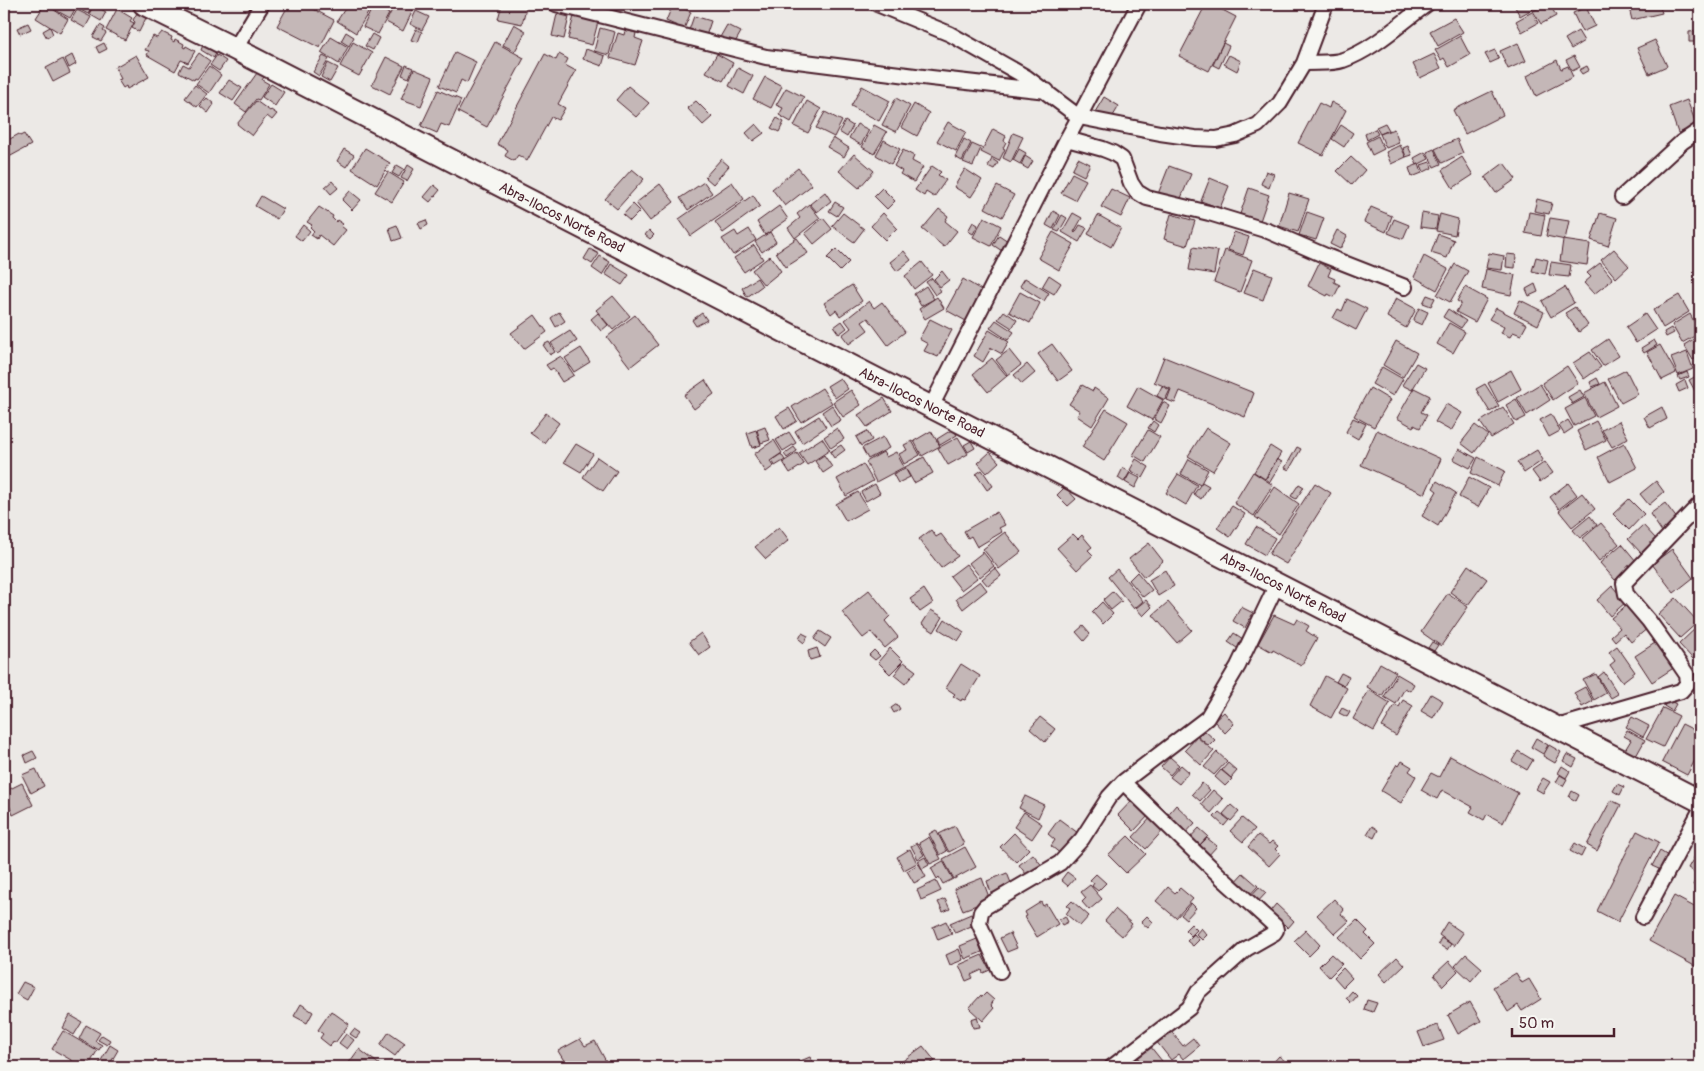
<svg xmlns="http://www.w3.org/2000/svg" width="1704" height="1071" viewBox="0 0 1704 1071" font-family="Pangolin,sans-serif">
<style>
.building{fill:#c4b7b7;stroke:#4a1f2b}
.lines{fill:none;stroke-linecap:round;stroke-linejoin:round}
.minor-casing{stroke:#4a1f2b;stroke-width:18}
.primary-casing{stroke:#4a1f2b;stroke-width:25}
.minor{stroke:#f6f6f2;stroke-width:14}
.primary{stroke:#f6f6f2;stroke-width:21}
.labels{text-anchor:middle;stroke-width:4.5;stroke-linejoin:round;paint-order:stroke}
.street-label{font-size:14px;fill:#4a1f2b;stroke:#f6f6f2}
</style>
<rect width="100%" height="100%" fill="#ece9e6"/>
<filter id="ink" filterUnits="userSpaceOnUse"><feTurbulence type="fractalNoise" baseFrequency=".02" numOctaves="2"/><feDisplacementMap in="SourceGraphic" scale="10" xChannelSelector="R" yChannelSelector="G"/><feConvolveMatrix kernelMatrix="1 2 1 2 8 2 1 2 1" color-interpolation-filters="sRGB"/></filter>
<g filter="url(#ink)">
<path class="building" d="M45 4 68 19 60 33 36 18Z
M54 4H78L70 18 52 8Z
M79 4H94L88 14 77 8Z
M289 4H304L334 20 320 48 277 26Z
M348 4H365L371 8 356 33 337 21Z
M381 4 390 6 386 12 389 14 378 34 363 27 373 6 378 8Z
M395 4H401L413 10 403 31 386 22Z
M502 4H527L522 24 498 19Z
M594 4H619L617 10Z
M673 4 691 12 684 29 666 21Z
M1094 4H1109L1106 10Z
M1206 4H1211L1236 17 1209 71 1179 56Z
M1520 4H1534L1536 7 1520 16 1515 7Z
M1547 4H1550L1556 16 1541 24 1533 11Z
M1628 4H1659L1662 13 1632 20Z
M94 5 106 12 101 21 89 14Z
M1586 7 1595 26 1582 32 1573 13Z
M117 9 132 18 130 21 134 23 125 40 106 30Z
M77 10 91 17 85 28 71 20Z
M416 11 429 17 422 30 410 24Z
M1532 12 1538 23 1522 32 1516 21Z
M137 13 146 18 139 32 132 28 135 22 133 20Z
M557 14 569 17 564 39 552 36Z
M574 16 598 22 592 45 568 39Z
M694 16 711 21 705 39 688 33Z
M1454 18 1463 32 1438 46 1430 31Z
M28 23 31 29 20 34 17 28Z
M514 24 526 31 515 51 503 45Z
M100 25 105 28 103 31 106 33 101 41 93 37Z
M727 25 741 32 733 46 719 39Z
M50 27 53 34 47 38 43 31Z
M600 28 615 32 609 55 594 51Z
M416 29 422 32 418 42 411 40Z
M625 30 636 33 635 38 643 41 635 65 610 58 618 33 624 35Z
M1578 31 1584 41 1571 49 1565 39Z
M1699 31V42H1689V32Z
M162 32 172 37 171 40 174 42 175 39 184 44 183 47 185 48 186 46 195 51 188 63 181 60 175 71 147 55 149 51 145 50 153 36 157 38Z
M346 32 354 37 349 46 341 41Z
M372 34 379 38 373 50 365 46Z
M1460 36 1470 55 1449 67 1444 58 1441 60 1435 50Z
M331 37 348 47 339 64 321 53Z
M1655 40 1667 66 1649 74 1637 48Z
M353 42 372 53 359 76 340 66Z
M495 42 524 58 487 127 458 112Z
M104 43 107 49 99 53 96 47Z
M1223 43 1229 46 1219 68 1213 65Z
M1518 43 1526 61 1508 69 1500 51Z
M203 45 216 53 214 58 201 50Z
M586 49 605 56 602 66 583 59Z
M1495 50 1499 59 1490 63 1485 54Z
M455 52 476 62 467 83 461 80 456 93 439 86Z
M199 53 210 61 197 79 195 78 194 80 179 72 183 64 189 67Z
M545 54 556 60 559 54 568 59 565 65 576 71 558 104 565 108 558 120 551 117 527 161 518 155 514 161 505 156 508 150 497 144Z
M717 54 733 63 723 81 706 72Z
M1434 54 1441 68 1420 78 1413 64Z
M72 55 76 64 69 68 65 59Z
M136 55 149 77 127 89 126 86 123 88 118 80 121 79 115 67Z
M217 55 226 61 219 71 210 65Z
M1229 55 1241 61 1237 71 1224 64Z
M323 56 329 59 319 76 313 72Z
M1574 56 1580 67 1572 71 1566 60Z
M386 57 404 66 390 94 372 85Z
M63 59 70 73 53 82 46 68Z
M1557 60 1561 69 1568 66 1573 77 1536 96 1527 76Z
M328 63 338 68 330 82 321 77Z
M406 65 413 68 409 78 402 75Z
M209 66 221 75 209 93 196 84Z
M1587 66 1589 70 1582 74 1579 70Z
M738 68 753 76 744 94 729 86Z
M414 69 433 77 421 106 401 99Z
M257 73 264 77 262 80 269 84 259 100 256 99 246 112 235 104Z
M765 77 782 86 771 108 753 99Z
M229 80 242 88 233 101 220 93Z
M271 84 284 92 275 106 262 97Z
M195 85 207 94 197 107 185 98Z
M628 86 649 103 636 117 616 100Z
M862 86 890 101 879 121 851 106Z
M786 88 804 97 791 122 779 115 783 108 776 105Z
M438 90 461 100 449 127 441 124 437 133 421 126Z
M1492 91 1503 115 1465 134 1453 110Z
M1104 97 1119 106 1110 121 1095 112Z
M207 98 214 104 208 113 200 106Z
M896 98 910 106 896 132 882 125Z
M1687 100 1697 126 1678 133 1669 107Z
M256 101 270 111 271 110 277 114 272 120 267 116 252 136 237 124Z
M696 101 712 117 703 125 687 108Z
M807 101 821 109 808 133 794 126Z
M1331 102 1346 110 1323 155 1298 143 1319 103 1329 108Z
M914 104 929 113 917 136 901 127Z
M825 112 842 121 834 137 816 128Z
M777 118 784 122 779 132 771 128Z
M845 121 853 126 847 137 839 132Z
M948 122 966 132 956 151 937 141Z
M1385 123 1389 130 1380 134 1376 127Z
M756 124 764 133 753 141 746 133Z
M857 124 869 130 861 145 849 138Z
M874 125 887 132 874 154 862 147Z
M1341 125 1353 133 1344 147 1332 139Z
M993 129 1006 136 1004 141 1006 142 1003 148 1005 149 999 161 981 152Z
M1375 129 1378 134 1367 140 1365 134Z
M1394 129 1399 143 1386 148 1380 134Z
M1013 133 1023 137 1011 162 1003 158Z
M19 134 20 136 24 134 31 145 9 157 4 145 9 142 8 140Z
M1378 136 1384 149 1372 155 1366 142Z
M833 138 849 148 844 157 827 147Z
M964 139 971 143 962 161 955 157Z
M1457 139 1463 153 1442 163 1435 149Z
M884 140 900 149 891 164 876 155Z
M972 144 981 148 973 166 963 162Z
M1400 145 1406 157 1391 164 1386 152Z
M1408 146 1412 155 1406 157 1403 148Z
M365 148 390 163 377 185 352 169Z
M344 149 354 155 346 167 337 161Z
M1019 149 1026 153 1020 164 1013 160Z
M1434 149 1441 164 1434 167 1427 152Z
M903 150 914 156 912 161 923 167 914 182 900 174 902 171 894 166Z
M1425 152 1429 159 1417 165 1414 158Z
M854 154 874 171 859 188 839 171Z
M1025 156 1033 161 1028 169 1021 165Z
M1351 157 1365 170 1352 185 1337 171Z
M1462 157 1473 175 1453 188 1442 170Z
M1078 158 1090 164 1084 176 1072 170Z
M721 159 729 166 713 184 705 177Z
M992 159 998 163 994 169 988 166Z
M1430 162 1432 168 1424 172 1421 165Z
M1504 163 1516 179 1496 193 1485 177Z
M1419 164 1422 173 1412 177 1409 168Z
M397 165 404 169 399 177 392 173Z
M408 165 414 169 407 181 401 178Z
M932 166 941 172 938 175 946 180 934 197 926 192 924 196 915 190Z
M1169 166 1191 174 1179 203 1158 194Z
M798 168 812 185 785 206 772 189Z
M632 169 644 179 617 209 605 199Z
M965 169 982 180 971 197 954 187Z
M1266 171 1274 174 1269 188 1261 184Z
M388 172 404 182 392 202 375 192Z
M1072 173 1086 180 1075 200 1061 193Z
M1210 178 1229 186 1220 208 1201 201Z
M332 181 338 188 331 194 325 187Z
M704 182 712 193 688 210 680 198Z
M732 182 744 199 691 236 679 219Z
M660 184 674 202 650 221 636 203Z
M434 185 440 190 430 202 424 197Z
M997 186 1014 195 1002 217 985 208Z
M882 188 895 201 887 209 874 196Z
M1249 188 1269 195 1260 221 1240 214Z
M1111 189 1130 198 1121 217 1101 207Z
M350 191 361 200 352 210 342 200Z
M825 192 831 201 817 212 810 204Z
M1289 193 1309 199 1298 232 1279 226Z
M753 195 760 206 723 233 715 222Z
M261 196 283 209 277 219 255 206Z
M1537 199 1552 203 1549 214 1534 211Z
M835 202 843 207 837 216 829 211Z
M633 204 640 211 630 221 623 215Z
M809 204 820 218 795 238 788 228 800 218 797 214Z
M779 206 788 219 765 235 757 222Z
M319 207 333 216 332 218 336 222 337 220 343 224 341 226 346 230 333 246 319 235 317 239 311 235 314 231 310 227 312 225 307 222Z
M1371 207 1392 216 1386 232 1364 222Z
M939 209 948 216 945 221 957 231 944 247 922 229Z
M1053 211 1060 215 1053 229 1046 225Z
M1307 212 1324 218 1316 240 1299 235Z
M1529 212 1545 215 1541 236 1525 233Z
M843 213 864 229 854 242 832 226Z
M883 213 897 228 885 240 871 226Z
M1073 213 1082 218 1074 232 1075 233 1080 225 1087 228 1079 242 1062 232Z
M1422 213 1438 216 1436 229 1420 227Z
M1600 213 1617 218 1608 246 1591 240Z
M1171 214 1195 221 1187 246 1164 239Z
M1440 214 1458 219 1455 235 1436 231Z
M1062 215 1067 218 1059 232 1054 230Z
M1098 215 1121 228 1111 247 1088 234Z
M984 217 1001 226 991 246 973 237Z
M823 218 832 229 814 244 805 233Z
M1550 218 1569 221 1565 240 1546 236Z
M1394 219 1409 225 1403 239 1388 233Z
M426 220 428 225 421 229 418 223Z
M973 222 978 225 973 234 968 231Z
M303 225 310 231 302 241 295 236Z
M397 225 402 238 393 241 389 228Z
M749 229 756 240 733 255 722 239 735 231 738 236Z
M649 230 654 235 650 239 645 235Z
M1337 230 1347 236 1340 249 1330 244Z
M770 232 776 242 762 252 755 242Z
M1053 232 1074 244 1059 270 1038 258Z
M1234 232 1249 237 1243 255 1228 250Z
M1438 234 1454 240 1447 258 1431 253Z
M999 235 1008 241 1002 251 993 245Z
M797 238 808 253 786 267 776 252Z
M1563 240 1590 244 1587 265 1560 261Z
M754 245 763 259 744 272 734 258Z
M1193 247 1218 251 1214 274 1189 270Z
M590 249 599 254 592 264 584 259Z
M836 249 849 262 840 271 827 258Z
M1614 249 1629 266 1616 278 1601 260Z
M1225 250 1252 260 1240 292 1214 282Z
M904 251 911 260 897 271 890 262Z
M1489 253 1504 256 1502 270 1486 268Z
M1507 254 1516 255 1515 268 1506 267Z
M600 256 610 262 602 275 592 268Z
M770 256 781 271 764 285 752 270Z
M1424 256 1448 269 1437 290 1414 277Z
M1536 257 1548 260 1545 274 1532 271Z
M922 262 932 275 914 289 905 276Z
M1551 262 1571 265 1569 277 1549 275Z
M1319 263 1331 269 1328 276 1335 279 1334 282 1340 285 1334 297 1328 294 1327 296 1308 286Z
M1600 263 1613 279 1594 294 1584 283 1591 277 1587 273Z
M611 264 629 275 622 285 605 274Z
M1455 264 1468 271 1450 302 1437 295Z
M1254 268 1272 275 1263 300 1244 293Z
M1486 269 1515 275 1511 295 1482 289Z
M942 271 949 280 940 287 934 279Z
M1049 275 1061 283 1054 294 1042 287Z
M757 278 762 286 747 297 742 288Z
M932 278 941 291 935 295 926 282Z
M1025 278 1049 293 1044 301 1020 286Z
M963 279 983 291 966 321 946 310Z
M1535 284 1538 292 1529 296 1526 289Z
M852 285 862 301 840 316 836 310 831 314 824 303Z
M926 286 934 299 921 306 914 294Z
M1465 287 1487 299 1475 322 1456 312 1461 303 1457 301Z
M1565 287 1574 303 1551 317 1542 301Z
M1020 292 1040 303 1030 323 1009 312Z
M1427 295 1435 298 1431 306 1423 303Z
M1679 295 1689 312 1663 328 1653 310Z
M613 296 630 316 613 330 596 310Z
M937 297 944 308 925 319 919 309Z
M1396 298 1416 309 1406 328 1387 317Z
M1347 299 1367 309 1356 330 1333 318 1338 309 1342 311Z
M1520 300 1544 312 1538 325 1514 313Z
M869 301 874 308 882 302 905 332 888 345 868 318 862 322 868 330 849 344 842 335 851 328 845 320Z
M1575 307 1588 325 1579 332 1565 313Z
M1419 308 1428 312 1422 325 1413 321Z
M1496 308 1527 324 1521 335 1513 332 1510 337 1501 333 1504 327 1489 319Z
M1448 309 1466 321 1461 328 1443 317Z
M1004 311 1017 320 1012 328 998 319Z
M559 312 565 321 556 327 551 318Z
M598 313 608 325 601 331 591 319Z
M702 313 707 320 696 326 692 320Z
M1645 314 1656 330 1636 343 1626 327Z
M1690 314 1700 333 1682 343 1672 325Z
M535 315 547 332 524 349 511 333Z
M635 315 658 345 630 367 607 337Z
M930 319 952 330 938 357 924 351 928 344 919 339Z
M996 320 1014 332 1008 340 990 328Z
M842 321 847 328 839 334 834 327Z
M1449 323 1465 332 1453 353 1437 344Z
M1671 328 1674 333 1666 337 1664 332Z
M989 330 1009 342 1002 354 991 348 983 362 974 356Z
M570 331 577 341 558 353 551 343Z
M1700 335V356L1693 360 1684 345Z
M1608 339 1619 356 1603 366 1592 350Z
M1654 340 1657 345 1644 353 1641 348Z
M1396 341 1417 353 1403 377 1383 365Z
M549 342 555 352 550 355 543 345Z
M1052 344 1072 371 1058 381 1038 354Z
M1660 345 1676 373 1662 380 1647 352Z
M581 348 590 362 574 372 565 358Z
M1009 350 1021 365 1008 375 996 360Z
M1590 352 1601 367 1584 379 1573 363Z
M1687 352 1693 369 1678 375 1671 358Z
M561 356 574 375 562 382 553 368 550 370 546 365Z
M1164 357 1254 393 1245 417 1180 391 1175 403 1167 400 1171 389 1154 382Z
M992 358 1007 376 988 392 973 374Z
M1416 363 1425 368 1412 390 1402 385Z
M1027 364 1035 373 1022 384 1014 375Z
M1567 366 1578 383 1553 400 1542 383Z
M1382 367 1403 379 1393 396 1372 384Z
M1511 370 1521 389 1498 402 1488 383Z
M1626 370 1638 394 1621 403 1608 379Z
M1687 372 1689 377 1680 380 1678 376Z
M1700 374V388L1695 391 1689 380Z
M840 378 848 389 835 398 827 386Z
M1597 378 1600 384 1592 387 1590 382Z
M705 380 714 394 694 409 684 395Z
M1685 380 1688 388 1679 392 1676 385Z
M1605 382 1617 406 1596 417 1584 393Z
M1485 384 1499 406 1490 412 1476 389Z
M1540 384 1550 400 1527 415 1517 398Z
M1082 385 1093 391 1094 388 1109 398 1092 426 1077 416 1080 411 1069 404Z
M1138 386 1163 400 1152 420 1127 406Z
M1162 386 1170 390 1165 400 1157 396Z
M822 388 832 403 801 422 792 407Z
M1370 388 1390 400 1374 427 1354 416Z
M1414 388 1430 396 1421 412 1427 415 1420 428 1414 425 1413 427 1397 418Z
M851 390 861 405 843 417 833 402Z
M1580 390 1584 397 1572 404 1568 397Z
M884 398 892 411 867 427 858 415Z
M1585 398 1594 416 1574 426 1565 409Z
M1516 399 1526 417 1516 422 1506 405Z
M1163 402 1170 406 1161 423 1154 419Z
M1446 404 1462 413 1451 431 1435 422Z
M832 405 841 420 831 426 822 412Z
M1503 407 1514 424 1491 438 1480 422Z
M1662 407 1667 419 1650 428 1644 417Z
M789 408 797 421 784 429 776 416Z
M1106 409 1128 422 1104 461 1082 447Z
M546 413 559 423 544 443 530 433Z
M1551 414 1560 431 1549 437 1540 420Z
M819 416 826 427 802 443 795 431Z
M1353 418 1366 424 1358 439 1346 432Z
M1568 420 1573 428 1564 434 1559 426Z
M1153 421 1158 425 1154 432 1148 428Z
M1596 421 1606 440 1586 450 1577 431Z
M1619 421 1628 438 1612 447 1602 430Z
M1475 425 1488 435 1474 453 1461 443Z
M765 427 770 440 761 443 757 430Z
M837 428 844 439 831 448 824 437Z
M1206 428 1231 443 1213 471 1188 456Z
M953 429 957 435 940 445 937 439Z
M756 430 761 445 752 448 747 433Z
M1148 430 1160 437 1145 462 1133 455Z
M1377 430 1441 459 1425 494 1361 465Z
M867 431 872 440 861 446 856 437Z
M931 431 940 446 922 456 914 441Z
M789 432 796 443 783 451 776 440Z
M883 437 889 448 868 459 862 448Z
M958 437 968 454 948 465 938 448Z
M822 438 830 450 807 465 799 453Z
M774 440 782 453 770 461 774 466 766 472 754 454Z
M912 441 920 455 904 464 899 454 907 450 904 445Z
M971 441 975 448 968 452 964 445Z
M1624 443 1637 468 1610 482 1598 457Z
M576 444 593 454 581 472 564 462Z
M841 445 845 450 834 458 830 452Z
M1270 446 1281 453 1265 479 1254 472Z
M794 447 797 451 787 458 784 454Z
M1297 447 1301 449 1289 470 1285 468Z
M1459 449 1476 458 1470 468 1453 459Z
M1537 450 1543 460 1524 473 1517 462Z
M883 452 886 457 896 452 904 467 876 482 866 462Z
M990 452 999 462 987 473 978 463Z
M797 453 804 464 790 473 783 462Z
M781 454 785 460 775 466 772 460Z
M824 455 832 467 823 473 815 461Z
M597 457 617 471 603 491 583 477Z
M924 457 933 473 914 483 905 467Z
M1478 457 1505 471 1498 486 1471 473Z
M1136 459 1149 467 1143 478 1130 470Z
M1189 459 1208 470 1200 485 1181 474Z
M1277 459 1282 462 1270 482 1266 479Z
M1545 462 1553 473 1540 482 1532 471Z
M863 464 873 481 846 496 837 479Z
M905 468 910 477 898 483 893 474Z
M1123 468 1130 472 1124 482 1118 478Z
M982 470 993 486 987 490 976 474Z
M1253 472 1273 485 1254 516 1234 503Z
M1130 473 1140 478 1135 488 1125 482Z
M1178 474 1197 485 1186 505 1166 493Z
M1469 477 1489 488 1478 507 1459 497Z
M1437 481 1456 493 1438 526 1422 516 1437 491 1433 488Z
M1656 481 1664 492 1649 505 1640 494Z
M1202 482 1209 486 1201 499 1194 494Z
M1315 483 1331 493 1286 564 1269 554Z
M1568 483 1577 495 1559 509 1550 497Z
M875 484 880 493 866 501 861 492Z
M1299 484 1304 487 1296 499 1291 496Z
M1065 487 1076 499 1068 506 1057 495Z
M1275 487 1299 504 1279 534 1255 517Z
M858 492 868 509 846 521 836 504Z
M1582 493 1595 509 1572 527 1559 511Z
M1629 499 1644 514 1629 530 1613 514Z
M1665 503 1678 520 1662 532 1650 514Z
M1232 506 1245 514 1230 537 1217 528Z
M997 512 1005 525 999 528 1002 532 977 547 971 536 968 538 964 531Z
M1590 516 1597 525 1580 538 1573 530Z
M1601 523 1619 544 1599 561 1582 539Z
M1643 525 1656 539 1641 553 1628 539Z
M779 527 789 540 766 559 755 547Z
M1256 527 1275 538 1265 555 1246 544Z
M931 530 936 537 941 534 958 556 941 568 919 539Z
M1005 532 1021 552 999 569 983 549Z
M1073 534 1078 539 1082 535 1092 547 1088 550 1093 555 1077 570 1057 548Z
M1149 543 1163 561 1144 577 1129 559Z
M1622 544 1636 561 1615 580 1600 563Z
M1672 549 1693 578 1674 593 1652 564Z
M983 552 994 566 980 577 969 563Z
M966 564 977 578 961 590 950 576Z
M1468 565 1487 579 1468 605 1450 592Z
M995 568 1001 576 988 586 982 579Z
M1117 569 1143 601 1134 609 1108 577Z
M1165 570 1174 586 1158 596 1149 580Z
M1137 572 1152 590 1143 597 1129 580Z
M980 581 987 590 963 609 956 599Z
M1612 586 1626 602 1610 616 1597 600Z
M924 589 933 603 920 612 910 599Z
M869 590 890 616 885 621 898 637 885 648 871 632 863 638 842 612Z
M1113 591 1122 601 1111 610 1103 600Z
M1448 593 1468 607 1441 646 1421 632Z
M1676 598 1698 622 1680 638 1658 614Z
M1146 600 1152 607 1143 616 1136 608Z
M1102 602 1113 614 1103 624 1092 612Z
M1168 602 1192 630 1177 643 1153 615Z
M1628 604 1648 628 1631 642 1624 633 1615 641 1611 636 1620 628 1611 618Z
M1241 607 1253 613 1245 628 1233 621Z
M931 610 943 617 934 632 922 624Z
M1274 615 1294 624 1297 619 1309 626 1306 631 1317 638 1301 666 1273 650 1272 652 1258 644Z
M945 619 964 632 958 641 939 629Z
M1700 624V652L1693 659 1679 644Z
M1083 626 1090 634 1084 641 1076 632Z
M820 631 831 638 825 647 814 639Z
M701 633 710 647 699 655 689 642Z
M802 633 808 636 804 643 799 639Z
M1234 633 1246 641 1240 650 1228 642Z
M1658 641 1675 667 1652 682 1635 656Z
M1432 642 1438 645 1434 651 1428 648Z
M1617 646 1635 672 1622 682 1610 665 1615 661 1609 652Z
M817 648 820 657 810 660 808 651Z
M890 648 903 661 890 674 878 662Z
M874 650 880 656 875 660 869 655Z
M904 662 916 671 905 684 894 675Z
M1380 663 1396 672 1382 696 1367 687Z
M961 664 980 676 965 700 962 699 961 701 953 696 955 694 946 688Z
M1604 672 1618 694 1611 698 1598 677Z
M1341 673 1349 677 1344 686 1336 682Z
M1397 674 1414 684 1410 691 1405 688 1396 704 1384 697Z
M1596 674 1606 693 1594 700 1583 680Z
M1325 676 1347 688 1331 718 1310 706Z
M1585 687 1593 701 1582 707 1574 693Z
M1369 690 1390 703 1374 731 1353 719Z
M1431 694 1443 701 1433 718 1421 711Z
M1403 700 1413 706 1396 736 1382 727 1395 705 1399 707Z
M1668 700 1676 704 1672 711 1664 706Z
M897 704 900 709 894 713 891 708Z
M1342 708 1350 712 1347 717 1339 713Z
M1663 708 1679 716 1663 747 1646 739Z
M1224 712 1234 724 1225 733 1214 721Z
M1040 717 1055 729 1045 742 1030 729Z
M1632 717 1649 726 1643 737 1626 727Z
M1682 724 1700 733V751L1687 775 1662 762Z
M1204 730 1215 740 1209 746 1198 737Z
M1627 730 1645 740 1636 756 1625 750 1631 740 1624 736Z
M1197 737 1214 751 1201 765 1185 750Z
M1536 738 1548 745 1543 754 1531 747Z
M1549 745 1561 752 1555 763 1543 756Z
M33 751 37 758 27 763 24 755Z
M1518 751 1533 760 1527 770 1512 761Z
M1217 752 1227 761 1214 775 1204 767Z
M1567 754 1577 759 1573 767 1563 761Z
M1450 756 1518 793 1503 823 1487 814 1484 820 1470 812 1473 807 1442 790 1437 799 1421 790 1431 773 1439 777Z
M1170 757 1179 765 1170 775 1161 767Z
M1402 761 1412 767 1409 771 1416 776 1401 803 1381 791 1397 764 1399 766Z
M1228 763 1237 771 1231 778 1222 770Z
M1181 765 1189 772 1179 784 1170 777Z
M1562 766 1570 771 1566 778 1558 773Z
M36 769 44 786 31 793 22 775Z
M1221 770 1232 779 1225 786 1215 777Z
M1560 775 1567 779 1563 786 1556 782Z
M1543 778 1550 782 1543 793 1536 789Z
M22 783 33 805 13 815 4 792Z
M1202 783 1210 790 1200 801 1192 794Z
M1617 784 1624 787 1620 795 1613 791Z
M1213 790 1223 799 1211 813 1201 804Z
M1572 791 1579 795 1576 801 1569 797Z
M1025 796 1044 805 1038 818 1019 808Z
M1134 798 1150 814 1134 831 1118 815Z
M1611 800 1621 805 1597 851 1587 845Z
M1176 805 1195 823 1184 835 1165 818Z
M1231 805 1239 812 1231 821 1223 814Z
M1024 812 1042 824 1032 839 1014 827Z
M1219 812 1229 820 1224 826 1214 817Z
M1154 814 1167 826 1146 849 1133 837Z
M1242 818 1255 829 1243 842 1230 831Z
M1059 819 1078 833 1062 855 1051 846 1055 840 1048 834Z
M955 826 964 844 949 852 939 834Z
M1372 826 1378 830 1374 838 1367 834Z
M1199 828 1208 836 1196 849 1187 841Z
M936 830 947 851 940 855 929 834Z
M1637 831 1659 842 1618 922 1597 911Z
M1014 833 1029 849 1016 862 1000 847Z
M1258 835 1269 844 1272 841 1278 846 1275 849 1280 854 1269 866 1248 847Z
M1128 836 1146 854 1126 873 1108 855Z
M929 837 941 859 930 864 919 843Z
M1207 838 1217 846 1207 857 1197 848Z
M917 843 924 855 918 859 911 846Z
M1575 843 1585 849 1581 857 1570 851Z
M965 847 976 867 954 879 943 859Z
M910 849 917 863 904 870 897 857Z
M1660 851 1668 856 1661 870 1652 866Z
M1033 854 1043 867 1029 878 1019 865Z
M1696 854 1700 857V867L1696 873 1688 868Z
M925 857 929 865 922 869 918 861Z
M943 861 953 879 943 884 939 877 937 879 931 868Z
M919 864 926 877 914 883 907 871Z
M1700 871V888L1693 885Z
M1067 872 1075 878 1068 886 1061 880Z
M1007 873 1013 888 992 896 987 881Z
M1243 873 1258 886 1247 898 1232 885Z
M1096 874 1106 883 1098 891 1092 886 1094 883 1090 880Z
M982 878 990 900 963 910 954 889Z
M936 881 941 891 921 900 917 890Z
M1090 885 1102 899 1089 910 1082 902 1086 898 1081 892Z
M1168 887 1175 893 1180 888 1193 899 1176 918 1156 901Z
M1259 887 1266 893 1255 905 1248 899Z
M1674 896 1700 910V969L1649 941Z
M945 899 950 909 943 912 938 902Z
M1334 899 1344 910 1341 914 1349 921 1335 934 1317 915Z
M1072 901 1089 916 1080 926 1066 914 1070 908 1067 906Z
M1041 902 1043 906 1046 904 1058 924 1037 937 1025 917 1027 916 1025 912Z
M1191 903 1196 908 1186 919 1181 915Z
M1276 904 1294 921 1288 928 1284 924 1281 929 1266 916Z
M1115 909 1132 924 1122 936 1105 921Z
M971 914 976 924 955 933 950 923Z
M1065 916 1068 922 1062 925 1059 920Z
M1147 916 1153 922 1148 928 1141 922Z
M1357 920 1368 931 1365 934 1375 944 1360 959 1339 937Z
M946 921 952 934 938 940 933 927Z
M1447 922 1463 933 1454 946 1439 935Z
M1191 924 1197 930 1191 936 1185 930Z
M1201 928 1207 935 1202 940 1196 934Z
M1306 930 1320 945 1309 956 1294 941Z
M1010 933 1017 948 1007 952 1000 938Z
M1194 934 1199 940 1193 946 1187 941Z
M1441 938 1451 944 1447 950 1438 944Z
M977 939 982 952 965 959 960 946Z
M959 949 963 960 950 965 946 955Z
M1331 954 1342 964 1329 977 1319 966Z
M1466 954 1482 968 1471 981 1455 966Z
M982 955 990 970 983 973 982 970 971 975 973 978 966 981 959 965Z
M1397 957 1404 965 1386 982 1379 974Z
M1449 961 1458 971 1443 986 1434 975Z
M1343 968 1352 978 1343 987 1334 977Z
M1516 973 1522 983 1529 979 1541 999 1522 1011 1518 1005 1508 1012 1493 987Z
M23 982 34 987 27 1000 16 994Z
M1352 991 1357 996 1351 1003 1346 998Z
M986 993 994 1000 991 1005 994 1008 983 1021 969 1008 981 995 982 997Z
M1367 1000 1377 1003 1373 1012 1364 1009Z
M1470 1002 1481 1021 1458 1034 1448 1015Z
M301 1004 313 1012 307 1023 294 1016Z
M331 1011 349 1024 335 1043 334 1041 330 1046 320 1038 323 1034 318 1030Z
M70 1015 82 1022 74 1035 63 1028Z
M977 1017 980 1027 973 1028 971 1019Z
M86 1025 100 1033 95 1041 102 1045 99 1050 79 1039Z
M1438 1025 1444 1040 1424 1047 1418 1032Z
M354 1029 360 1033 356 1038 350 1034Z
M1170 1030 1183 1046 1193 1038 1199 1046 1183 1059 1179 1054 1171 1060 1156 1041Z
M63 1031 97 1051 88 1067H83L52 1049Z
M389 1032 405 1043 395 1056 380 1045Z
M346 1034 354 1040 347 1049 339 1043Z
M102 1035 110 1040 107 1045 98 1040Z
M580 1039 585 1046 595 1041 608 1065 603 1067H568L558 1051Z
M110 1045 118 1050 108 1067H104L99 1064Z
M923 1046 935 1061 930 1064 932 1067H903L900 1063Z
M1150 1046 1162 1061 1155 1067H1145L1137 1057Z
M359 1049 380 1065 378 1067H352L348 1064Z
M1279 1056 1292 1067H1269Z
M810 1057 814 1067H800L798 1062Z"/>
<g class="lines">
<g class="minor-casing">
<path id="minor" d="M556 4 766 57 931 78 1047 91
M877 4 950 34 1026 77 1079 117 1139 4
M235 49 262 4
M1304 63C1316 62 1332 64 1343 60 1373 50 1402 22 1427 4
M1067 139 1079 117 1160 133 1195 138 1216 139 1235 135 1258 125 1280 103 1304 63 1326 4
M1622 197 1682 142 1700 130
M931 407 1067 139 1103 149 1113 153 1122 159 1131 183 1137 192 1147 198 1209 213 1268 231 1326 256 1405 287
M1557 727 1681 691 1688 683 1687 675 1674 656 1649 621 1626 594 1624 583 1700 504
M1643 917 1700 811
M1000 971 979 923 981 912 985 907 1060 863 1082 839 1109 797 1123 782 1207 718 1238 666 1277 584
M1112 1067 1189 1008 1198 992 1246 949 1274 933 1276 930 1275 926 1222 878 1123 782"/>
</g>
<g class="primary-casing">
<path id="primary" d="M144 4 235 49 931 407 1700 801"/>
</g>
<use href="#minor" class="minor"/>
<use href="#primary" class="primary"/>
</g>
</g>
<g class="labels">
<g class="street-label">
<text transform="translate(562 217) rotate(27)" y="5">Abra-Ilocos Norte Road</text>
<text transform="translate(922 402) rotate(27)" y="5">Abra-Ilocos Norte Road</text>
<text transform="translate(1283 587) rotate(27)" y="5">Abra-Ilocos Norte Road</text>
</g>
</g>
<rect width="1704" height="1071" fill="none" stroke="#f6f6f2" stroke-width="20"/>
<rect x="10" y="10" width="1684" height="1051" fill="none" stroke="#4a1f2b" stroke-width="2" filter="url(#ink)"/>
<path d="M1512 1028v8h102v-8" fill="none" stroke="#4a1f2b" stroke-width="2.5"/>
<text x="1519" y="1028" font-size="15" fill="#4a1f2b" stroke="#f6f6f2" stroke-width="4" paint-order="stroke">50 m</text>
</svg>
